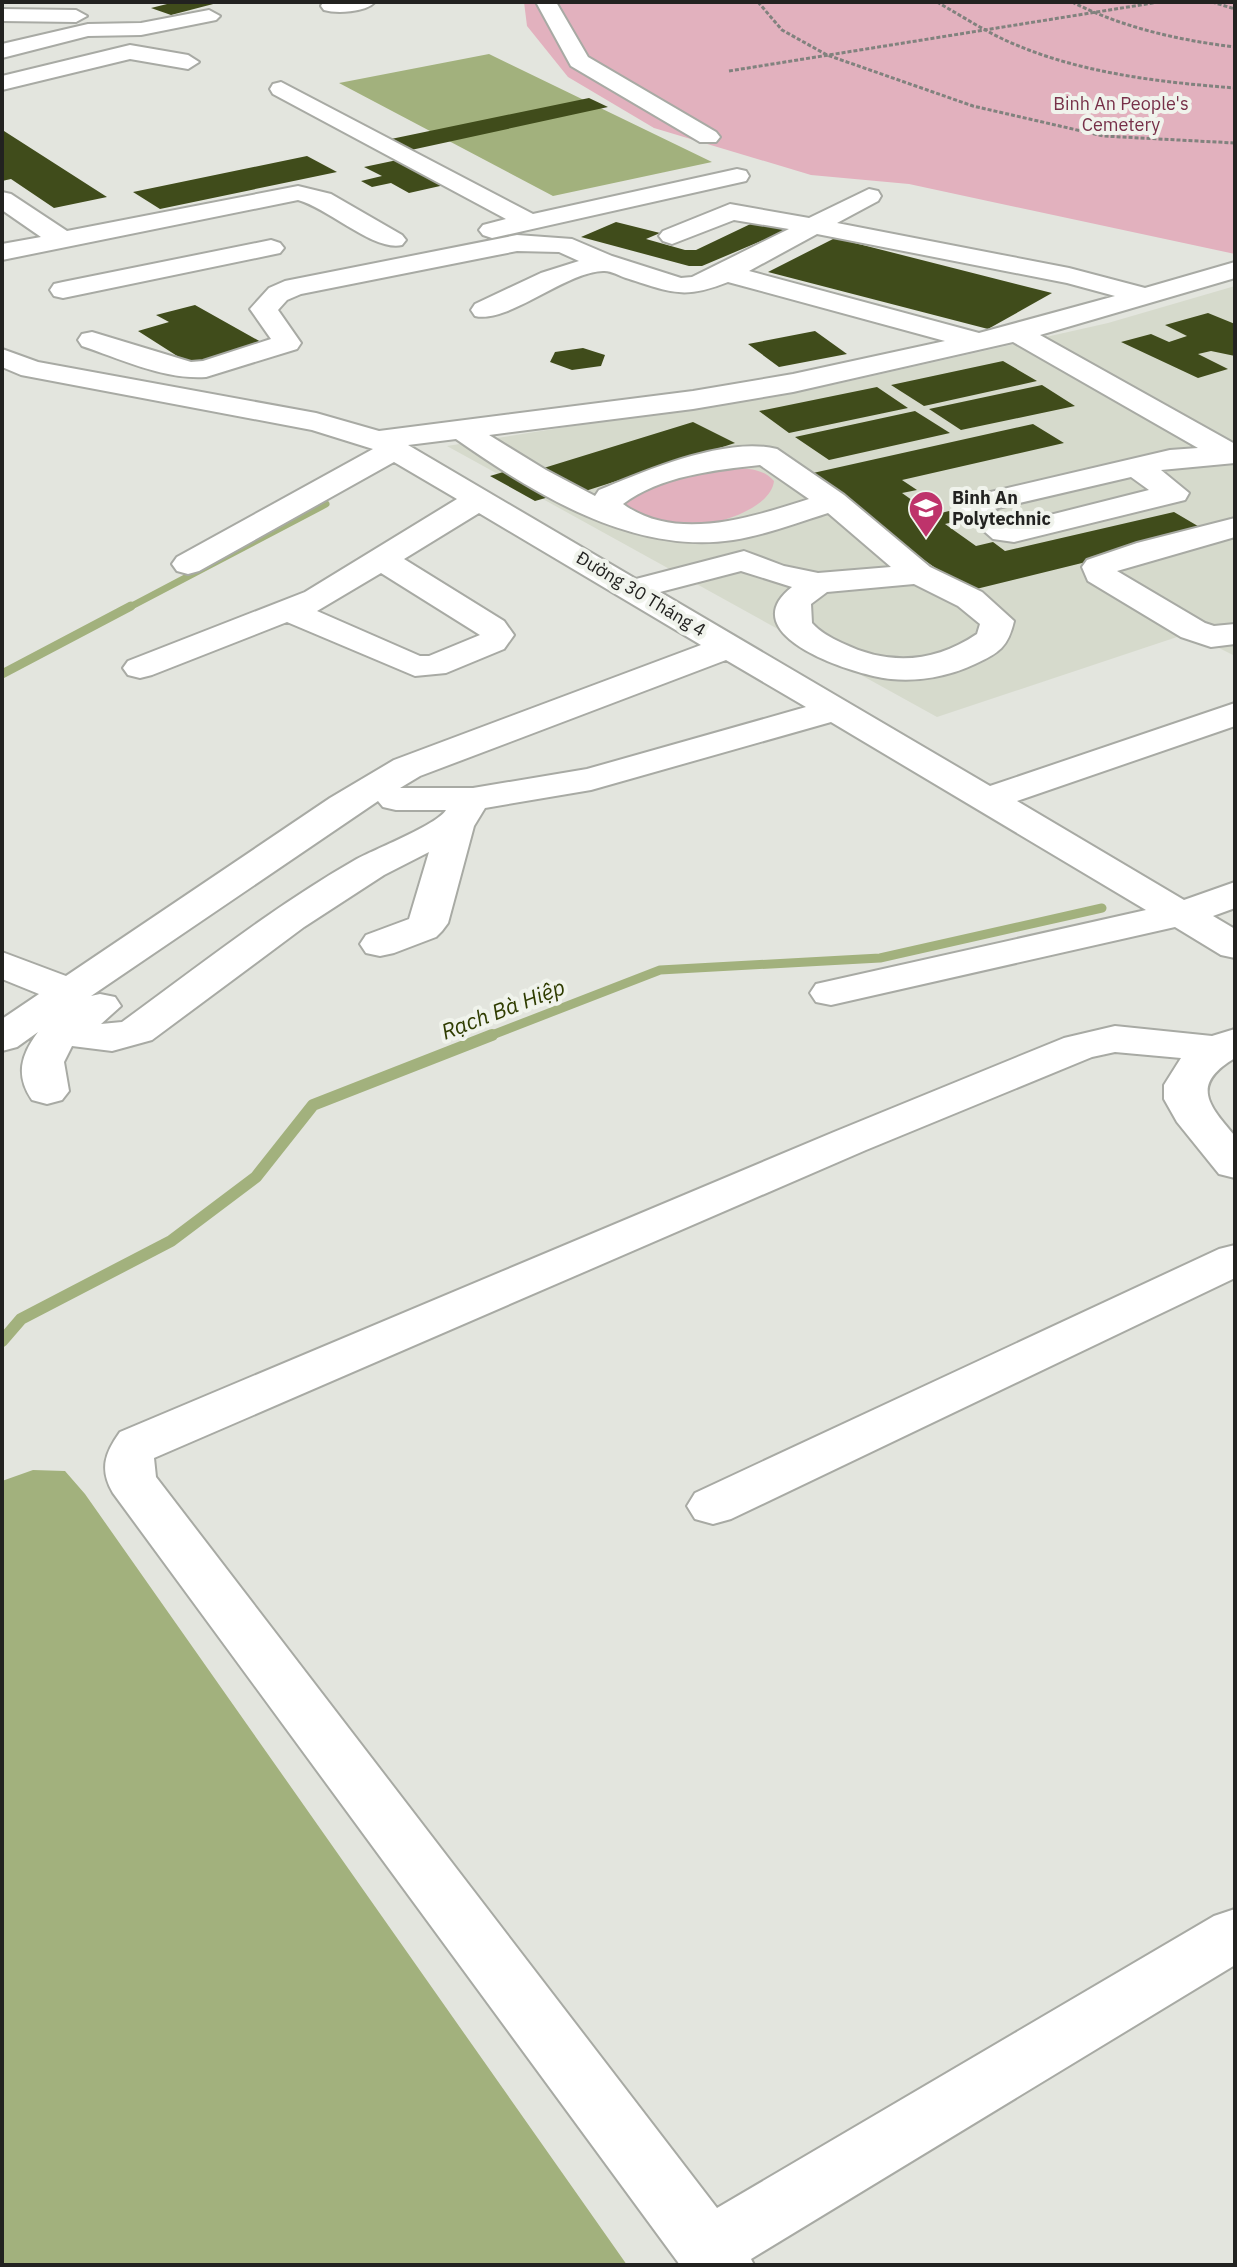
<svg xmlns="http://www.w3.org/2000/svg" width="1237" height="2267" viewBox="0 0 1237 2267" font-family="'IBM Plex Sans',sans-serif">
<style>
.built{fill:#d6dacc}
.green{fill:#e2b1be}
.water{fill:#a2b17d}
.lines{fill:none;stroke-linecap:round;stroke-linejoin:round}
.stream-far2{stroke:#a2b17d;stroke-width:7}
.stream-far1{stroke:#a2b17d;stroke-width:9}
.stream{stroke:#a2b17d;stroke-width:12}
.building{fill:#404c1b}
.minor-casing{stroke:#a8aaa4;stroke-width:4}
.path{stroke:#81827e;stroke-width:3;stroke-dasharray:4 2;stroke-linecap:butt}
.minor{fill:#fff;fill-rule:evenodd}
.labels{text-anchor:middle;stroke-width:8;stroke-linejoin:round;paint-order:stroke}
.far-park-label{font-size:18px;fill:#773048;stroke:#f0f3ec}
.far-poi-label{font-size:18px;font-weight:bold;fill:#222220;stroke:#f0f3ec;text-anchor:start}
.far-street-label{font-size:18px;fill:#222220;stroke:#f0f3ec}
.water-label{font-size:22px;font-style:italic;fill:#2f3c00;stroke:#f0f3ec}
</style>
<rect width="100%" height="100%" fill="#e3e5de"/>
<path class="built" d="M1235 286V656L1189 633 937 717 447 446 837 384 1108 323Z"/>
<path class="green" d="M524 2H1235V254L909 184 811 175 654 128 568 77 527 26Z
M720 468C739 468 761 466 774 481 770 515 692 532 663 527 649 524 632 509 619 502L645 484Z"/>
<path class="water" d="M489 54 712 162 553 196 339 83Z
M33 1470 65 1471 85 1494 627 2265H2V1481Z"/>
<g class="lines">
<path class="stream-far2" d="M128 608 326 504"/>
<path class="stream-far1" d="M2 674 131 606
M487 1037 660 970 880 958 1102 908"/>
<path class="stream" d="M2 1341 21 1319 171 1241 256 1177 313 1105 492 1035"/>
</g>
<path class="building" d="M175 2H217V3L171 15 151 8Z
M589 98 608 107 411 150 391 139Z
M4 131 107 197 54 208 11 179 2 181Z
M307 156 337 172 160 209 133 192Z
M402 159 449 184 409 193 391 183 372 187 361 181 382 176 364 167Z
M761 219 792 228 702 266H689L581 237 616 222 660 233 646 239 685 250H696Z
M835 238 1052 293 988 329 768 272Z
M195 305 270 347 196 368 138 331 169 322 156 315Z
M1208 313 1235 324V356L1211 351 1198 354 1228 369 1198 378 1121 342 1151 334 1169 342 1187 336 1165 325Z
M815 331 847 354 779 367 748 344Z
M583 348 605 355 601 366 572 370 550 362 555 352Z
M1003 361 1037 381 924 406 891 385Z
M1042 385 1075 406 961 430 929 409Z
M877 387 908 408 789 433 759 411Z
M915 411 950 433 829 460 795 437Z
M693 422 735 443 576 494 534 471Z
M1033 424 1064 443 902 480 917 490 902 493 933 515 949 511 962 520 945 524 976 546 993 542 1005 551 1174 512 1208 532 968 591 804 475Z
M510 470 556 495 535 501 490 476Z"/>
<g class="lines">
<g class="minor-casing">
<path id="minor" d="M323 2H375C366 12 337 14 324 10L321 6Z
M536 2H556L588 57 716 132 720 137 716 142H700L571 66Z
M2 9 76 10 87 16 76 22 2 21Z
M209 10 220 16 216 20 141 35 88 36 2 58V44L88 24 141 23Z
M130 45 188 55 199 62 188 69 130 59 2 90V76Z
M281 82 533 214 737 169 746 171 749 176 746 181 737 183 492 238 483 235 479 230 483 225 506 219 273 94 270 89 273 84Z
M298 186 331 194 402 235 406 240 402 245C375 252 328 208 298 200L2 260V244L41 237 2 210V192L11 194 67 231Z
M869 189 878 191 881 196 878 201 837 223 1069 268 1145 288 1235 262V278L1040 335 1235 444V463L1161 470 1189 493 1185 500 1014 542 993 539 960 510 965 498 1170 450 1198 448 1013 342 793 392 693 409 489 435 546 470 595 496 599 490C645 471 726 436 777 449L844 495 930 567 982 592 1014 621C1008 647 999 653 975 664 950 676 919 682 891 679 858 676 729 636 792 587L741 571 660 592 990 786 1235 703V726L1017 801 1184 900 1235 882V908L1213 916 1235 929V958L1221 955 1175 927 831 1005 816 1002 810 993 816 984 1146 910 831 722 591 790 485 808 474 826 448 923 442 931 436 937 394 953 380 956 366 953 360 944 366 935 409 919 429 852 384 875 304 927 152 1040 112 1051 72 1046 64 1062 69 1091 62 1100 47 1104 32 1100C15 1075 21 1055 38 1032L17 1047 2 1051V1019L39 994 2 979V952L66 976 330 798 394 760 701 645 479 513 404 559 504 621 514 635 504 649 446 673 415 676 287 622 152 675 140 678 128 675 123 668 128 661 305 592 457 499 394 462 199 571 188 574 177 571 172 564 177 557 373 449 312 430 21 375 2 367V349L38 362 316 413 379 431 693 391 793 374 945 341 728 282C683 300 671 292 626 278 620 276 610 270 603 271 565 272 508 324 475 316L471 310 475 304 541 273 579 261 559 252 517 251 301 294 287 300 278 310 301 343 297 349 206 377C164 380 121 359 82 346L78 340 82 334 92 332 191 362 203 361 271 339 250 309 269 288 285 281 517 235 572 239 612 256 681 278 692 277 789 229 734 220 672 244 663 241 659 236 663 231 730 204 809 218ZM817 234 1067 283 1115 296 979 333 749 271ZM456 439C535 494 632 555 733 540 765 535 797 523 828 513L891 567 818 573 784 566 744 551 636 579 408 445ZM760 465 809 499C752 517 677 543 623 504 660 476 714 470 760 465ZM1131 477 1149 490 1014 524 994 509ZM381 573 480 635 429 656H420L317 611ZM914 584 958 606 980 624 977 634C934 663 889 666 842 643 831 638 820 632 812 623L811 604 827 592ZM726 660 806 707 587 769 473 788H400L420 776ZM378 801 383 807 396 810H446C437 825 375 849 355 860 273 907 199 966 122 1022L101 1024 121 1006 115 997 100 994 91 996Z
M271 240 280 243 284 248 280 253 63 298 54 296 50 290 54 284 63 282Z
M1235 518V537L1117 571 1205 623 1214 626 1235 624V644L1211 647 1181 637 1088 581 1082 567 1087 560 1137 543Z
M1115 1026 1212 1036 1235 1029V1058C1191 1084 1207 1104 1235 1136V1178L1219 1174 1177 1122 1164 1099V1085L1181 1058 1115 1052 1092 1057 866 1150 154 1458 156 1477 717 2208 1214 1916 1235 1909V1965L751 2259 754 2265H680L113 1493C99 1469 105 1453 120 1432L834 1132 1064 1038Z
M1235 1245V1278L731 1519 713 1524 695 1519 687 1506 695 1493 1219 1249Z"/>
</g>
<path class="path" d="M758 2 782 30 827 55 973 106 1103 136 1235 143
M937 2C960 15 983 30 1007 41 1078 73 1158 82 1235 88
M1072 2C1124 28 1178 40 1235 47
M1212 2 1235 9
M729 71 1159 2"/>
<use href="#minor" class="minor"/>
</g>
<defs>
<g id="university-pin" transform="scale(1.8)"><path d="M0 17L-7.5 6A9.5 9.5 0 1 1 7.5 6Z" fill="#be336b" stroke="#f0f3ec"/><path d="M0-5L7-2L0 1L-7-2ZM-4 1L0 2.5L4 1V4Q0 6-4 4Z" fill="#fff"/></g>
</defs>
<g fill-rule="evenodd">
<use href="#university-pin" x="926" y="508"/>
</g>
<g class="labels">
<g class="far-park-label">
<text x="1121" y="110">Binh An People's<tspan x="1121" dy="21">Cemetery</tspan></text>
</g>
<g class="far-poi-label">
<text x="952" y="504">Binh An<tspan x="952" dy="21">Polytechnic</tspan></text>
</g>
<g class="far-street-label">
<text transform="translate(641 594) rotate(31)" y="6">Đường 30 Tháng 4</text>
</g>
<g class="water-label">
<text transform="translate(503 1009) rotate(-21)" y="8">Rạch Bà Hiệp</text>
</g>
</g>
<rect width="1237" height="2267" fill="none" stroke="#222220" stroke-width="8"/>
</svg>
